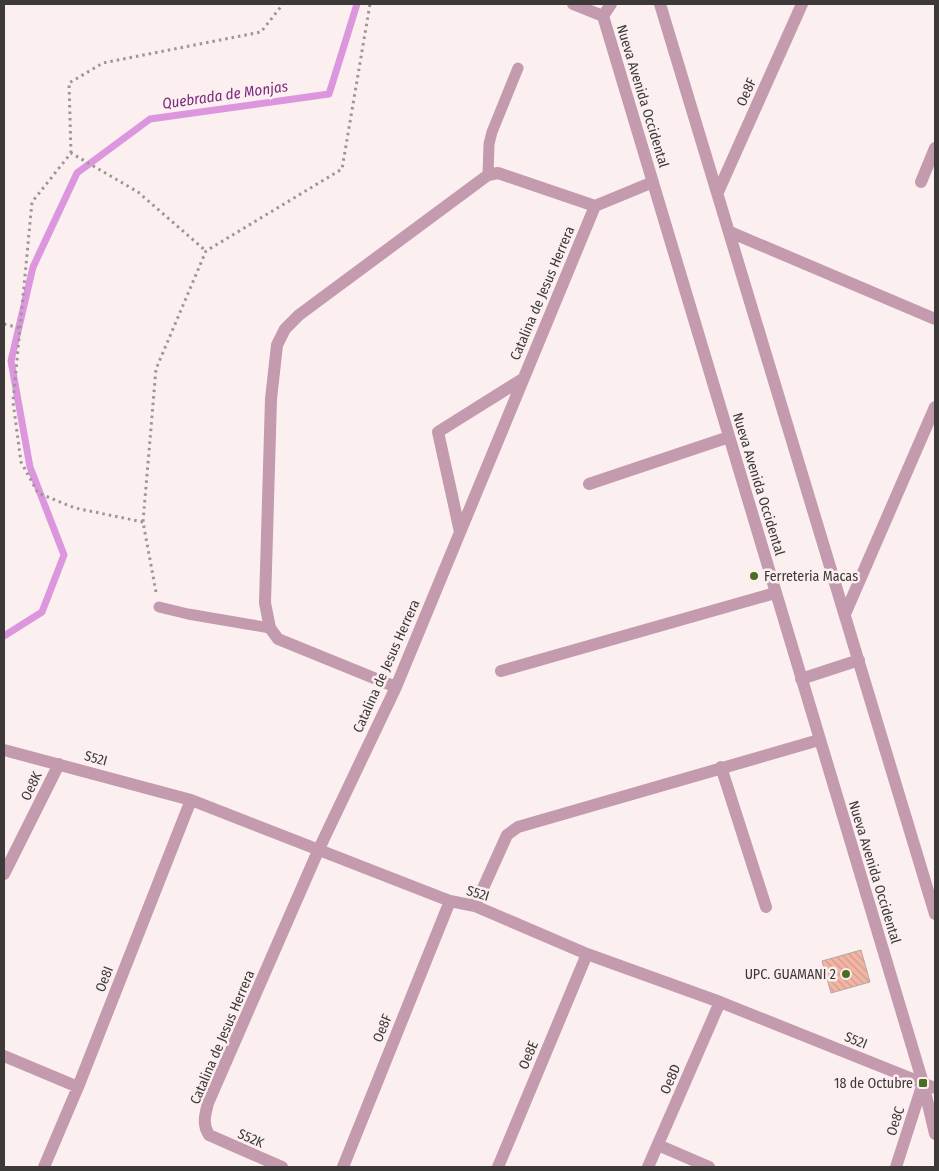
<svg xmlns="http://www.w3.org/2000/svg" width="939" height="1171" viewBox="0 0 939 1171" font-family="'Fira Sans Condensed',sans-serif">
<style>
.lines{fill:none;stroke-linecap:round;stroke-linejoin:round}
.stream{stroke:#dc96de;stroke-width:7}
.building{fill:url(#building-back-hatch);stroke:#b3a9a7}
.path{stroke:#9e9696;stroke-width:3;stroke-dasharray:2.5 4;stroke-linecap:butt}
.lane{stroke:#c49aae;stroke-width:11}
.street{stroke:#c49aae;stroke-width:12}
.poi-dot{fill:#4a6c23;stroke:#fbeff0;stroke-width:2}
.labels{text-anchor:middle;stroke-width:5;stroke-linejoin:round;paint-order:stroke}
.street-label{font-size:14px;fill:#3d3939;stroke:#fbeff0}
.poi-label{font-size:14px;fill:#3d3939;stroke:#fbeff0;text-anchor:end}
.water-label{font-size:15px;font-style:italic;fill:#7c2a80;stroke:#fbeff0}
</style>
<defs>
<pattern id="building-back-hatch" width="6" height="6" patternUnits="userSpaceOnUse" patternTransform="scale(1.25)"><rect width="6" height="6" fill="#f2b5a4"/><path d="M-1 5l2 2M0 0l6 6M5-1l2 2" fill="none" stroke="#d09c8e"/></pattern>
</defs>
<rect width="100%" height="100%" fill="#fbeff0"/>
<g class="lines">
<path class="stream" d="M4 636 42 612 64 555 30 467 11 361 33 267 77 173 150 119 329 94 357 4"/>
</g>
<path class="building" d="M861 950 870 982 831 993 822 961Z"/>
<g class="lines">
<path class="path" d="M71 153 69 83 103 63 261 32 283 4
M4 324 20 328
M143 522 75 508 38 493 21 462 13 402 32 202 71 153 138 192 206 251
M156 592 143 522 156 369 206 251 342 169 370 4"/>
<path class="lane" d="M488 175 489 144 492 132 518 68
M159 607 188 614 270 628"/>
<path class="street" d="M573 4 603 16
M660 4 935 914
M603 16 923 1083 935 1134
M603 16 611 4
M921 182 935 148
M718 192 802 4
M730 232 935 319
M589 484 729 437
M460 532 438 432 521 380
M845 614 935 407
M501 671 775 593
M801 679 859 660
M396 687 278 639 270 628 265 603 271 399 277 345 285 329 299 315 488 175 498 173 595 206 653 182
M4 750 191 800 450 901 475 906 587 954 720 1002 935 1088
M721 767 766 907
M4 874 59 764
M475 906 507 835 518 827 819 740
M4 1056 78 1087
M658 1145 709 1167
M44 1167 78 1087 191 800
M282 1167 209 1135C202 1124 205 1115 208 1103L318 851 396 687 595 206
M343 1167 450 901
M498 1167 587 954
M648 1167 720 1002
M896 1167 923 1083"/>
</g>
<g class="poi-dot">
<circle cx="754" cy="576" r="5"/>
<circle cx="846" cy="974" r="5"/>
<rect x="918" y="1078" width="10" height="10" rx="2.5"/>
</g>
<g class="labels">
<g class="street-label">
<text transform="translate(746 92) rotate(-66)" y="5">Oe8F</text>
<text transform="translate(643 96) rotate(73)" y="5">Nueva Avenida Occidental</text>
<text transform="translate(542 293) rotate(-67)" y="5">Catalina de Jesus Herrera</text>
<text transform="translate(759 484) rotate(73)" y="5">Nueva Avenida Occidental</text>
<text transform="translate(386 666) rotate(-66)" y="5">Catalina de Jesus Herrera</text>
<text transform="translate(96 758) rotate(15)" y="5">S52I</text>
<text transform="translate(31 786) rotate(-64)" y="5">Oe8K</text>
<text transform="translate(875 872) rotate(73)" y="5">Nueva Avenida Occidental</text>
<text transform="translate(478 893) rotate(17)" y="5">S52I</text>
<text transform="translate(104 979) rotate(-69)" y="5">Oe8I</text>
<text transform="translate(382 1028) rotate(-68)" y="5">Oe8F</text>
<text transform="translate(222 1037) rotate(-67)" y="5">Catalina de Jesus Herrera</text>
<text transform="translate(856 1040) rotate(22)" y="5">S52I</text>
<text transform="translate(528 1055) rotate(-67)" y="5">Oe8E</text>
<text transform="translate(670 1079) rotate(-67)" y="5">Oe8D</text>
<text transform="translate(895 1121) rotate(-72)" y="5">Oe8C</text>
<text transform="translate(251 1138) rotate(23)" y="5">S52K</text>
</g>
<g class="poi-label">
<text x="764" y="581" text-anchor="start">Ferreteria Macas</text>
<text x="836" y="979">UPC. GUAMANI 2</text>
<text x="913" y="1088">18 de Octubre</text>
</g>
<g class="water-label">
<text transform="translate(225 95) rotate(-8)" y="5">Quebrada de Monjas</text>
</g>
</g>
<rect width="939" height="1171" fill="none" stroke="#3d3939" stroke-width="10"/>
</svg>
